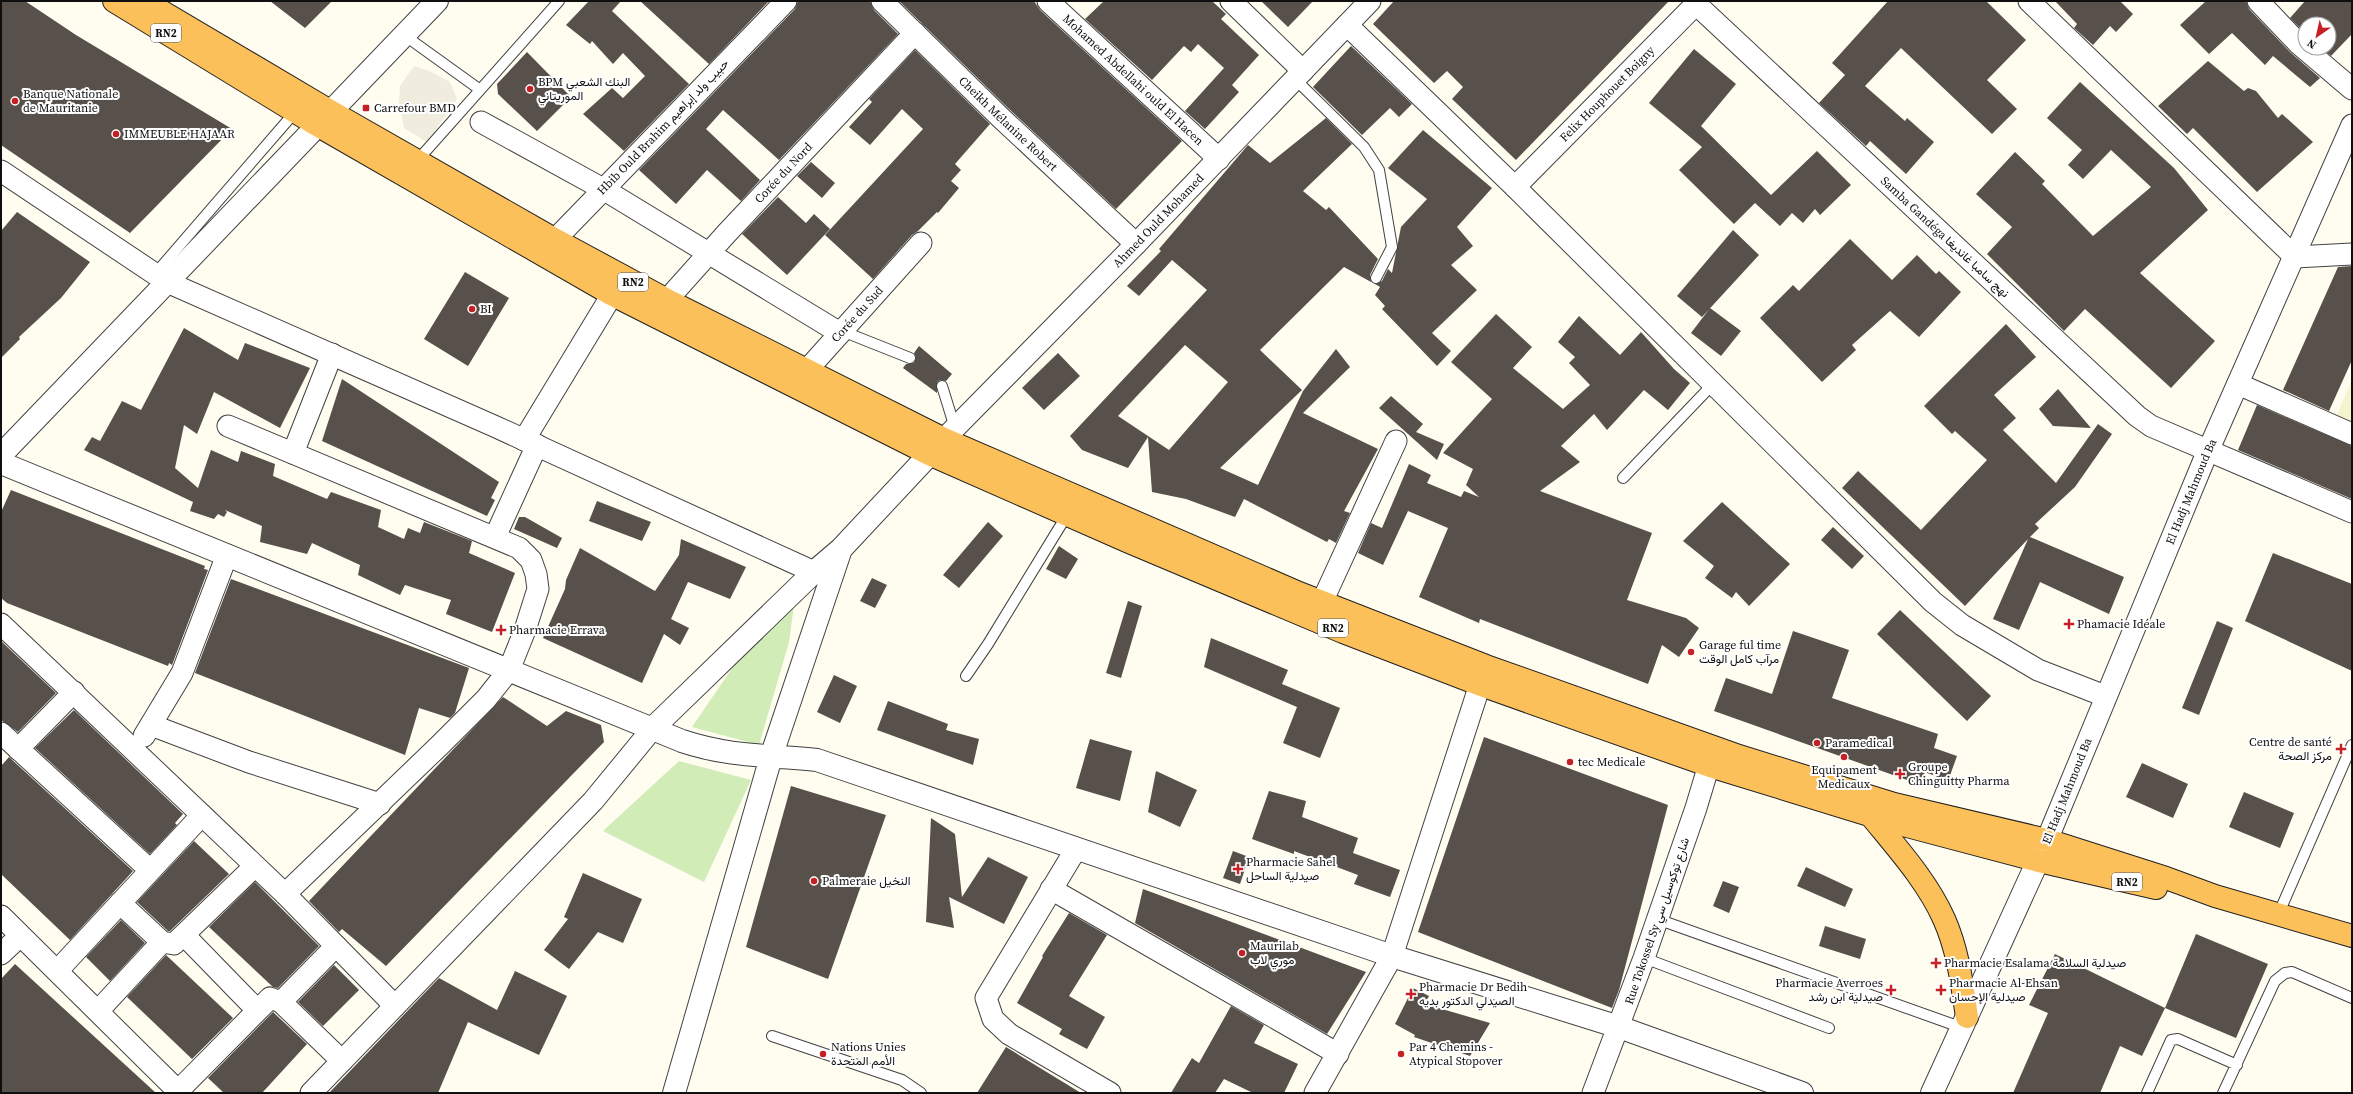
<svg xmlns="http://www.w3.org/2000/svg" width="2353" height="1094" viewBox="0 0 2353 1094" font-family="'Source Serif 4',Vazirmatn,serif">
<style>
.farmland{fill:#f6f4cf}
.green{fill:#d1ecb7}
.plaza{fill:#f0ecde}
.building{fill:#58504a;fill-rule:evenodd}
.lines{fill:none;stroke-linecap:round;stroke-linejoin:round}
.service-casing{stroke:#424242;stroke-width:12}
.minor-casing{stroke:#424242;stroke-width:23}
.tertiary-casing{stroke:#424242;stroke-width:24}
.trunk-casing{stroke:#202020;stroke-width:24}
.service{stroke:#fff;stroke-width:10}
.minor{stroke:#fff;stroke-width:21}
.tertiary{stroke:#fff;stroke-width:22}
.trunk{stroke:#fcc05a;stroke-width:22}
.poi-dot{fill:#c52024;stroke:#fff;stroke-width:1.5}
.labels{text-anchor:middle;stroke-width:4;stroke-linejoin:round;paint-order:stroke}
.shield{fill:#fff;stroke:#575757;stroke-width:1}
.shield-label{font-size:11px;font-weight:bold;fill:#0f0f0f}
.street-label{font-size:12px;fill:#0f0f0f;stroke:#fff}
.poi-label{font-size:12px;fill:#0f0f0f;stroke:#fff;text-anchor:start}
</style>
<rect width="100%" height="100%" fill="#fffcf0"/>
<path class="farmland" d="M2352 380V426L2335 419Z"/>
<path class="green" d="M794 605 789 642 759 745 692 727 752 639Z
M679 761 751 780 704 882 603 831Z"/>
<path class="plaza" d="M414 66 430 71 450 82 457 99 427 142 404 128 399 102 400 86Z"/>
<path class="building" d="M1 1H25L76 35 232 129 130 233 1 145Z
M270 1H332L305 28Z
M589 1H621L612 11 689 84 624 151 583 114 612 88 623 98 645 76 623 53 613 64 592 41 590 44 566 25Z
M640 1H769L709 64Z
M798 1H870L874 10 898 34 779 160 723 110 706 129 760 180 741 201 707 170 676 204 639 170 795 9Z
M899 1H1034L1040 10 1182 141 1116 209 1008 108Z
M1104 1H1212L1226 14 1221 19 1259 55 1232 85 1239 92 1205 129 1185 111 1224 68 1198 44 1191 52 1184 46 1152 80 1085 19Z
M1261 1H1313L1288 27Z
M1394 1H1669L1516 160 1452 99 1463 87 1447 71 1434 83 1373 24Z
M1888 1H1986L2026 40 1987 80 2017 109 1992 134 1901 48 1865 86 1905 121 1907 118 1934 142 1906 174 1870 141 1866 146 1819 103 1845 75 1832 63Z
M2055 1H2120L2133 14 2116 32 2110 26 2093 45 2074 28 2077 24Z
M2206 1H2246L2249 9 2290 52 2320 78 2310 87 2273 56 2265 65 2232 33 2209 54 2180 25Z
M2305 1H2352V34L2331 56 2322 48H2329V24H2305V33L2290 18Z
M1351 46 1412 104 1399 117 1390 108 1362 135 1313 87Z
M1694 49 1736 84 1701 126 1771 195 1817 151 1851 185 1820 215 1815 209 1803 223 1792 213 1780 226 1755 203 1734 224 1679 170 1702 147 1649 103Z
M915 50 990 124 955 164 961 170 951 181 959 188 938 213 937 212 918 231 912 235 873 279 825 235 923 129 902 109 870 145 849 127 872 102 869 99Z
M527 52 571 97 537 131 498 94 497 84Z
M2208 61 2244 91 2248 88 2256 91 2278 118 2282 114 2313 142 2257 192 2193 128 2187 134 2158 106Z
M2080 82 2174 168 2208 210 2140 273 2215 341 2171 388 2085 309 2064 331 1987 254 2012 227 1976 194 2015 152 2045 181 2042 184 2093 236 2151 187 2111 150 2083 179 2068 165 2082 150 2047 118Z
M1326 118 1352 144 1303 191 1326 210 1329 207 1378 259 1370 275 1371 282 1344 267 1260 350 1302 390 1220 468 1258 485 1303 391 1336 349 1350 367 1303 413 1378 449 1344 511 1350 513 1336 543 1329 539 1327 542 1244 499 1235 517 1186 499 1152 492 1148 437 1128 468 1082 450 1070 436 1207 290 1172 260 1139 296 1127 286 1161 251 1159 249 1248 145 1270 163ZM1185 345 1228 382 1169 450 1118 416Z
M1423 130 1492 188 1457 227 1473 246 1451 265 1477 290 1432 333 1451 351 1437 366 1382 309 1385 306 1375 295 1380 287 1375 284 1382 281 1388 269 1392 273 1401 227 1427 199 1388 168Z
M811 162 835 183 822 198 797 176Z
M778 197 806 223 814 214 830 229 787 275 742 234Z
M17 212 90 262 61 298 19 337 20 339 1 358V231Z
M1733 230 1759 255 1702 317 1677 296Z
M1850 239 1892 280 1917 255 1936 274 1939 271 1961 292 1919 337 1890 311 1852 345 1856 350 1822 382 1760 318 1793 285 1799 291Z
M2352 266V360L2329 411 2283 390 2338 267Z
M465 272 509 298 468 366 424 339Z
M1710 308 1741 331 1721 356 1691 333Z
M1496 314 1532 347 1513 368 1563 409 1590 385 1569 363 1575 357 1558 342 1579 316 1620 355 1641 332 1674 369 1690 383 1668 410 1644 390 1607 430 1594 414 1561 446 1580 462 1540 491 1652 533 1627 600 1686 618 1699 628 1679 657 1662 645 1648 684 1480 619 1479 623 1419 597 1448 528 1408 511 1383 565 1358 553 1371 523 1382 528 1409 464 1431 475 1427 483 1461 497 1464 491 1479 497 1466 485 1473 469 1443 453 1492 399 1451 362Z
M2006 324 2036 357 1994 395 2016 418 2003 430 2056 483 2098 424 2112 434 2075 487 2035 524 2039 528 2030 537 2124 577 2109 614 2040 582 2019 630 1993 619 2028 539 1965 606 1842 488 1858 471 1921 530 1987 460 1955 431 1952 434 1924 406Z
M184 328 238 360 245 343 310 368 280 428 214 392 197 434 184 425 175 468 198 488 211 450 238 462 241 451 275 464 273 476 327 499 331 492 381 510 378 527 404 539 408 528 420 533 424 522 472 541 469 553 515 573 492 632 446 614 451 600 405 585 400 595 358 575 360 565 312 543 307 554 260 542 262 526 225 510 227 512 224 517 218 514 214 519 190 511 193 502 84 450 92 437 100 441 122 401 141 410Z
M919 346 952 374 946 381 940 380 937 382V393L903 368 906 364 914 363 916 357 914 353Z
M1058 353 1080 376 1044 410 1022 388Z
M342 379 499 482 491 498 495 500 487 516 322 441Z
M2058 389 2091 428 2053 426 2039 409Z
M1391 396 1423 424 1416 432 1444 444 1437 460 1379 408Z
M2257 405 2352 446V499L2238 450Z
M11 490 205 566 204 569 208 570 172 665 169 663 168 666 7 603 1 598V512Z
M597 501 651 522 642 541 589 521Z
M1722 502 1790 564 1749 606 1736 592 1732 598 1705 578 1714 566 1683 541Z
M519 517H525L562 538 557 548 514 529Z
M988 522 1003 536 959 588 943 575Z
M1833 527 1864 556 1852 569 1821 540Z
M681 539 746 567 730 599 688 582 671 619 689 628 680 645 664 634 642 683 543 638 565 589 566 580 580 548 655 591 679 555Z
M1059 546 1078 559 1066 579 1046 569Z
M2273 553 2352 584V671L2245 621Z
M872 578 887 585 875 608 860 601Z
M231 579 469 668 455 713 450 718 419 708 405 755 195 673Z
M1128 601 1142 606 1121 678 1106 673Z
M1900 610 1991 696 1967 721 1877 634Z
M2217 621 2233 628 2199 715 2182 708Z
M1793 631 1849 650 1832 698 1938 734 1934 748 1957 756 1948 781 1925 772 1921 785 1714 711 1726 678 1772 694Z
M1211 638 1288 670 1282 684 1340 708 1320 758 1283 743 1297 707 1204 667Z
M1 641 56 693 18 732 1 720Z
M834 675 857 686 840 723 817 712Z
M503 697 547 726 566 711 601 725 604 742 386 966 342 929 339 932 309 901Z
M888 701 948 724 946 730 979 739 973 765 877 730Z
M74 710 183 814 175 823 177 825 150 854 35 748Z
M1484 737 1668 805 1619 990 1612 1008 1418 932Z
M1090 739 1132 751 1120 801 1076 788Z
M9 757 133 871 70 940 1 874V766Z
M2142 763 2188 784 2173 818 2126 797Z
M1156 771 1197 790 1180 827 1148 812Z
M791 786 886 815 828 979 746 947Z
M1269 791 1306 801 1302 817 1358 838 1353 853 1400 870 1390 897 1354 884 1358 875 1294 851V854L1252 839Z
M2244 792 2294 813 2280 848 2229 827Z
M931 818 955 834 962 897 988 857 1028 877 1004 924 949 897 954 928 926 922Z
M194 841 229 874 170 931H168L137 902Z
M1233 851 1249 857 1240 884 1223 878Z
M1806 867 1853 889 1845 907 1797 886Z
M583 873 642 899 623 943 598 932 569 969 544 950 568 919 564 917Z
M1723 881 1739 887 1729 913 1713 906Z
M255 882 319 946 278 988 273 987 209 927Z
M1143 889 1366 972 1327 1034 1135 923Z
M1069 913 1107 935 1069 996 1105 1017 1087 1049 1059 1034 1062 1029 1017 1003 1043 957 1042 956Z
M121 920 145 943 110 981 86 957Z
M1825 926 1866 939 1860 959 1819 946Z
M2196 934 2268 964 2236 1038 2165 1008Z
M2055 954 2165 1008 2142 1056 2120 1046 2100 1093H2013L2048 1013 2029 1005Z
M166 955 233 1018 192 1059 127 997Z
M15 964 156 1093H1V979Z
M334 965 359 990 323 1026 298 1002Z
M515 971 567 996 539 1055 468 1022 438 1093H329L439 978 497 1010Z
M1413 988 1429 996 1425 1004 1490 1023 1470 1056 1414 1037 1415 1035 1395 1024Z
M1231 1006 1264 1025 1254 1043 1298 1064 1284 1093H1253L1224 1079 1215 1093H1171L1192 1058 1199 1063Z
M273 1012 307 1044 262 1093H224L208 1078Z
M1006 1047 1081 1093H977Z"/>
<g class="lines">
<g class="service-casing">
<path id="service" d="M404 35 479 89
M1295 79 1364 147 1379 170 1392 247 1376 278
M416 162 559 1
M155 274 295 112
M842 331 910 358
M942 386 955 428
M1623 478 1713 384
M966 676 988 644 1067 515
M2278 915 2352 745
M1657 919 1963 1028
M1644 958 1829 1028
M772 1036 902 1080 921 1093
M2147 1093 2171 1040 2178 1039 2237 1065
M2223 1093 2275 981 2285 973 2292 972 2352 998"/>
</g>
<g class="minor-casing">
<g id="minor">
<path id="s1" d="M882 1 1000 117 1136 244"/>
<path id="s2" d="M1048 1 1219 159"/>
<path d="M1231 1 1303 71"/>
<path d="M2029 1 2295 257 2352 254"/>
<path d="M2258 1 2299 44 2352 89"/>
<path d="M1696 4 2137 416 2151 426 2352 512"/>
<path d="M1347 25 1515 187 1933 602 1962 625 2038 670 2105 696"/>
<path d="M481 122 603 189 840 333"/>
<path d="M1 171 167 282 494 426 814 572"/>
<path id="s3" d="M1515 187 1699 1"/>
<path d="M543 252 786 1"/>
<path id="s4" d="M658 314 667 300 726 234 915 33"/>
<path d="M2238 384 2352 434"/>
<path id="s5" d="M799 385 807 370 921 243"/>
<path d="M228 426 519 548 531 560 536 574 538 589 525 630 509 670 486 699 440 745 285 894"/>
<path id="s6" d="M944 439 1136 244 1370 1"/>
<path d="M524 440 621 280"/>
<path d="M293 453 332 354"/>
<path d="M495 537 537 445"/>
<path d="M1322 602 1396 441"/>
<path d="M1 624 285 894 395 1006"/>
<path d="M151 725 249 762 380 804"/>
<path d="M1 733 150 870"/>
<path d="M144 736 182 673 227 555"/>
<path d="M18 749 74 692"/>
<path id="s7" d="M2047 840 2204 460 2352 125"/>
<path d="M1076 849 986 998 993 1019 1009 1034 1110 1093"/>
<path d="M1051 889 1338 1054"/>
<path d="M120 903 162 942 174 944 255 866"/>
<path d="M1 916 180 1093"/>
<path d="M184 935 257 1010"/>
<path d="M1 954 20 936"/>
<path d="M58 970 202 815"/>
<path d="M281 1002 336 946"/>
<path d="M98 1011 162 942"/>
<path d="M178 1091 270 998 281 1002 342 1061"/>
<path d="M311 1093 593 801 653 728"/>
<path d="M1315 1093 1392 956 1485 669"/>
<path d="M1593 1093 1644 958 1696 808 1714 748"/>
</g>
</g>
<g class="tertiary-casing">
<path id="tertiary" d="M1 455 437 1
M1 463 682 741C730 757 768 755 817 760L1392 956 1619 1027 1802 1093
M653 728 814 572 841 549 942 441
M674 1093 771 757 841 549
M1932 1093 2046 843"/>
</g>
<g class="trunk-casing">
<path id="trunk" d="M114 1 317 125 611 294 929 454 1129 542 1343 632 1481 685 1710 766 1892 822 2039 861 2156 888
M144 1 330 111 554 239 667 300 944 439 1299 593 1486 666 1739 756 1894 804 2047 840 2166 878 2215 896 2352 936
M1872 814 1871 816C1897 848 1927 881 1944 919 1958 950 1962 984 1967 1017"/>
</g>
<use href="#service" class="service"/>
<use href="#minor" class="minor"/>
<use href="#tertiary" class="tertiary"/>
<use href="#trunk" class="trunk"/>
</g>
<g class="poi-dot">
<circle cx="530" cy="89" r="4"/>
<circle cx="15" cy="101" r="4"/>
<rect x="362" y="104" width="8" height="8" rx="2"/>
<circle cx="116" cy="134" r="4"/>
<circle cx="472" cy="309" r="4"/>
<path d="M2067 618h4v4h4v4h-4v4h-4v-4h-4v-4h4z"/>
<path d="M499 624h4v4h4v4h-4v4h-4v-4h-4v-4h4z"/>
<circle cx="1691" cy="652" r="4"/>
<circle cx="1817" cy="743" r="4"/>
<path d="M2339 743h4v4h4v4h-4v4h-4v-4h-4v-4h4z"/>
<circle cx="1844" cy="757" r="4"/>
<circle cx="1570" cy="762" r="4"/>
<path d="M1898 768h4v4h4v4h-4v4h-4v-4h-4v-4h4z"/>
<path d="M1236 863h4v4h4v4h-4v4h-4v-4h-4v-4h4z"/>
<circle cx="814" cy="881" r="4"/>
<circle cx="1242" cy="953" r="4"/>
<path d="M1934 957h4v4h4v4h-4v4h-4v-4h-4v-4h4z"/>
<path d="M1889 984h4v4h4v4h-4v4h-4v-4h-4v-4h4z"/>
<path d="M1939 984h4v4h4v4h-4v4h-4v-4h-4v-4h4z"/>
<path d="M1409 988h4v4h4v4h-4v4h-4v-4h-4v-4h4z"/>
<circle cx="823" cy="1054" r="4"/>
<circle cx="1401" cy="1054" r="4"/>
</g>
<g class="labels">
<g class="shield">
<rect x="151" y="24" width="30" height="18" rx="3"/>
<rect x="618" y="273" width="30" height="18" rx="3"/>
<rect x="1318" y="619" width="30" height="18" rx="3"/>
<rect x="2112" y="873" width="30" height="18" rx="3"/>
</g>
<g class="shield-label">
<text x="166" y="37">RN2</text>
<text x="633" y="286">RN2</text>
<text x="1333" y="632">RN2</text>
<text x="2127" y="886">RN2</text>
</g>
<g class="street-label">
<text dy="4" stroke="none"><textPath href="#s2" startOffset="116">Mohamed Abdellahi ould El Hacen</textPath></text>
<text dy="4" stroke="none"><textPath href="#s3" startOffset="131">Felix Houphouet Boigny</textPath></text>
<text dy="4" stroke="none"><textPath href="#s1" startOffset="176">Cheikh Mélanine Robert</textPath></text>
<text transform="translate(663 127) rotate(-46)" y="4">Hbib Ould Brahim حبيب ولد إبراهيم</text>
<text dy="4" stroke="none"><textPath href="#s4" startOffset="189">Corée du Nord</textPath></text>
<text dy="4" stroke="none"><textPath href="#s6" startOffset="306">Ahmed Ould Mohamed</textPath></text>
<text transform="translate(1945 237) rotate(43)" y="4">Samba Gandéga نهج سامبا غانديغا</text>
<text dy="4" stroke="none"><textPath href="#s5" startOffset="92">Corée du Sud</textPath></text>
<text dy="4" stroke="none"><textPath href="#s7" startOffset="377">El Hadj Mahmoud Ba</textPath></text>
<text transform="translate(2067 791) rotate(-68)" y="4">El Hadj Mahmoud Ba</text>
<text transform="translate(1657 921) rotate(-71)" y="4">Rue Tokossel Sy شارع توكوسيل سي</text>
</g>
<g class="poi-label">
<text x="538" y="86">BPM البنك الشعبي<tspan x="538" dy="14">الموريتاني</tspan></text>
<text x="23" y="98">Banque Nationale<tspan x="23" dy="14">de Mauritanie</tspan></text>
<text x="374" y="112">Carrefour BMD</text>
<text x="124" y="138">IMMEUBLE HAJAAR</text>
<text x="480" y="313">BI</text>
<text x="2077" y="628">Phamacie Idéale</text>
<text x="509" y="634">Pharmacie Errava</text>
<text x="1699" y="649">Garage ful time<tspan x="1699" dy="14">مرآب كامل الوقت</tspan></text>
<text x="2332" y="746" text-anchor="end">Centre de santé<tspan x="2332" dy="14">مركز الصحة</tspan></text>
<text x="1825" y="747">Paramedical</text>
<text x="1578" y="766">tec Medicale</text>
<text x="1908" y="771">Groupe<tspan x="1908" dy="14">Chinguitty Pharma</tspan></text>
<text x="1844" y="774" text-anchor="middle">Equipament<tspan x="1844" dy="14">Medicaux</tspan></text>
<text x="1246" y="866">Pharmacie Sahel<tspan x="1246" dy="14">صيدلية الساحل</tspan></text>
<text x="822" y="885">Palmeraie النخيل</text>
<text x="1250" y="950">Maurilab<tspan x="1250" dy="14">موري لاب</tspan></text>
<text x="1944" y="967">Pharmacie Esalama صيدلية السلامة</text>
<text x="1883" y="987" text-anchor="end">Pharmacie Averroes<tspan x="1883" dy="14">صيدلية ابن رشد</tspan></text>
<text x="1949" y="987">Pharmacie Al-Ehsan<tspan x="1949" dy="14">صيدلية الإحسان</tspan></text>
<text x="1419" y="991">Pharmacie Dr Bedih<tspan x="1419" dy="14">الصيدلي الدكتور بديه</tspan></text>
<text x="831" y="1051">Nations Unies<tspan x="831" dy="14">الأمم المتحدة</tspan></text>
<text x="1409" y="1051">Par 4 Chemins -<tspan x="1409" dy="14">Atypical Stopover</tspan></text>
</g>
</g>
<rect width="2353" height="1094" fill="none" stroke="#0f0f0f" stroke-width="4"/>
<g transform="translate(2317 36) rotate(214)"><circle r="19" fill="#ffffff" stroke="#9f9f9f"/>
<path d="M0-3L7 15L0 10L-7 15Z" fill="#c52024"/>
<text y="-6" font-size="11" font-weight="bold" text-anchor="middle" fill="#0f0f0f">N</text>
</g>
</svg>
